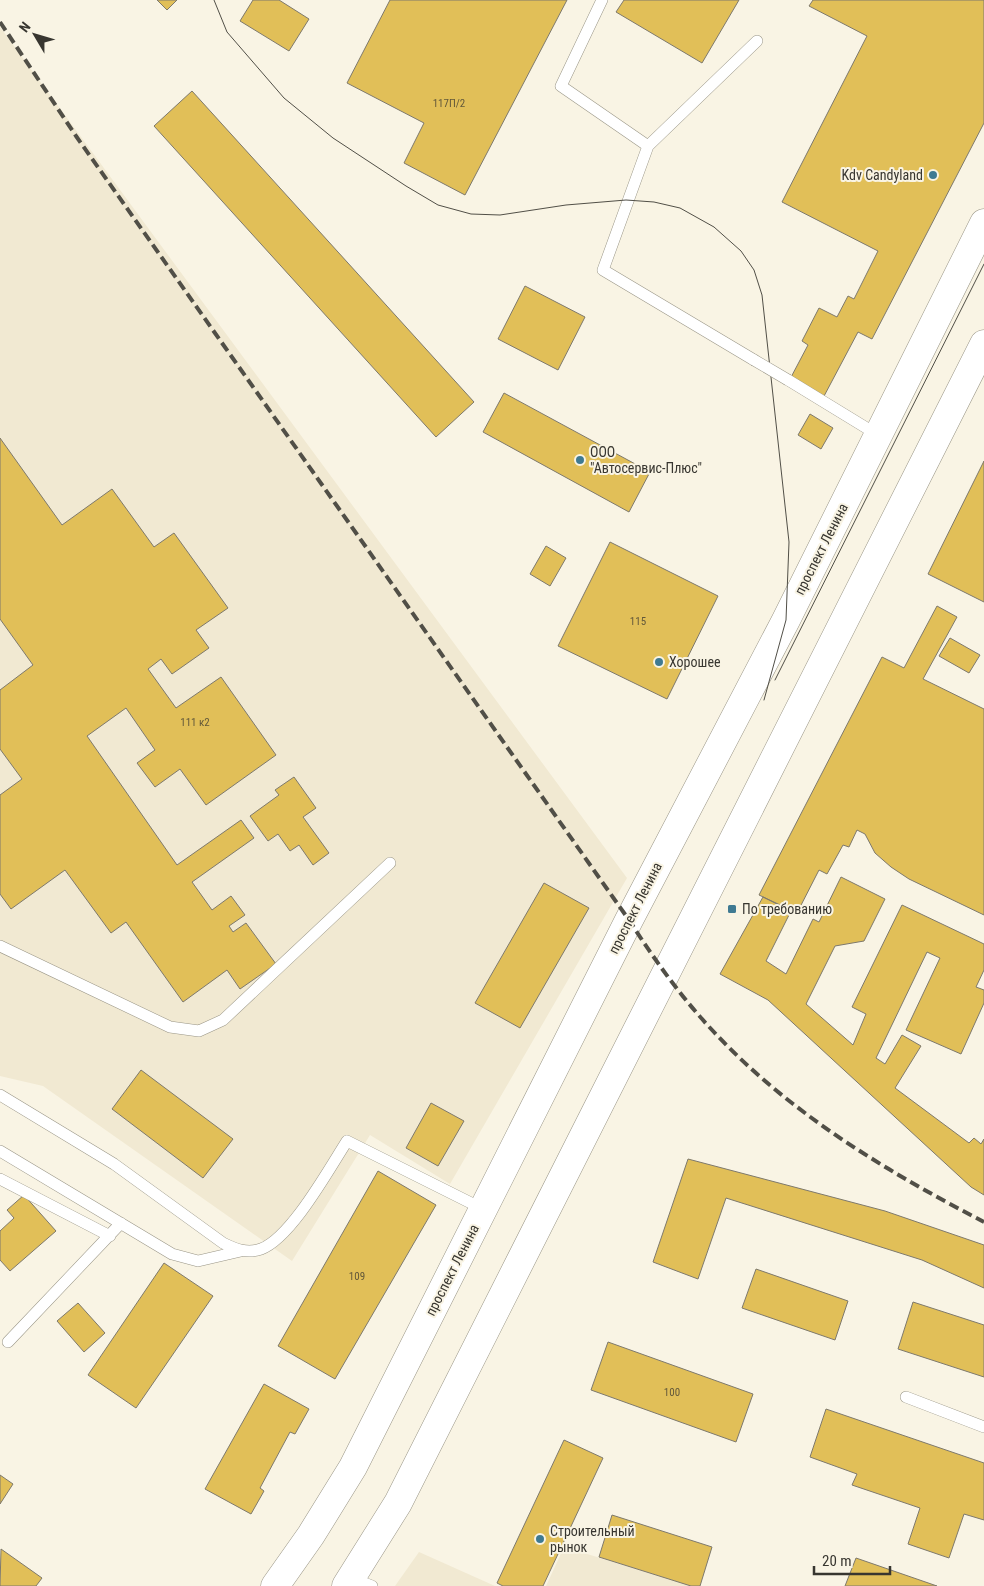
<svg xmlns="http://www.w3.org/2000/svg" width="984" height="1586" viewBox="0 0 984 1586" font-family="'Roboto Condensed',sans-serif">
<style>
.built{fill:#f1e9d2}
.building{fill:#e1bf58;stroke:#7e796c}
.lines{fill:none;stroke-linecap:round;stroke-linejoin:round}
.service-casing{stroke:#999586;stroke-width:12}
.secondary-casing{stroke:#999586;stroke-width:29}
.service{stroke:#fff;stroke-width:11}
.secondary{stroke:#fff;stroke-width:28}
.tram{stroke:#514f47;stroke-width:1}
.rail{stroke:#514f47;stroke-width:4;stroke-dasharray:10 5;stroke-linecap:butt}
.service-bridge-casing{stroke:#999586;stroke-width:12;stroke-linecap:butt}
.service-bridge{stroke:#fff;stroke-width:11}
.poi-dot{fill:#3f7a92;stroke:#f9f4e4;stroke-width:2}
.labels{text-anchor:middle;stroke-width:4;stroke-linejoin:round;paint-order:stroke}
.number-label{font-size:11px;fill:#62583a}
.poi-label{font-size:14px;fill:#383630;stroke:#f9f4e4;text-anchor:start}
.street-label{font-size:14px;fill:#383630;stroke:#f9f4e4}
</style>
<rect width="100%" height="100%" fill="#f9f4e4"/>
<path class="built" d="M0 27 627 878 450 1184 370 1135 292 1261 43 1086 0 1076Z
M564 1547 686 1584 690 1586H546Z
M419 1552 495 1586H395Z"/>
<path class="building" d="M157 0H177L167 10Z
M253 0H279L309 19 289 51 240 21Z
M390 0H567L465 195 404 163 424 123 347 83Z
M624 0H739L702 63 616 12Z
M813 0H984V123L872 339 858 332 823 398 789 381 808 345 802 341 819 308 837 317 848 296 854 299 878 251 782 202 867 36 809 6Z
M192 91 474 402 436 437 154 126Z
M525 286 585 317 558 370 498 339Z
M504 393 650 472 629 512 483 432Z
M810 414 833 428 821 449 798 435Z
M0 438 62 525 112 489 154 547 174 533 228 608 196 630 209 648 172 674 161 659 148 669 176 708 221 677 276 755 206 805 180 769 155 787 137 763 155 750 126 708 87 736 177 865 241 820 254 838 192 882 212 910 231 896 245 915 229 926 233 932 246 923 276 964 240 989 227 970 183 1002 126 922 111 933 65 870 11 909 0 894V795L22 779 0 749V690L33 665 0 619Z
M984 461V602L928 574Z
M610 542 718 596 667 699 558 646Z
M546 546 566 558 550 586 530 574Z
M937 606 957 617 923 679 984 709V915L909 879 891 867 875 853 865 834 857 830 849 847 843 845 827 874 819 870 797 913 759 895 882 657 904 668Z
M950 638 980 655 969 673 939 656Z
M294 777 316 808 303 817 329 853 313 865 299 845 290 851 278 834 268 841 250 816 279 795 275 790Z
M841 877 885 899 864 941 835 946 806 1004 853 1045 866 1014 852 1007 902 905 984 944V970L976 987 984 990V1003L961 1054 906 1030 940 958 927 952 876 1058 885 1064 902 1035 921 1046 895 1088 969 1143 974 1138 981 1144 984 1139V1195L971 1187 768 1000 720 974 763 897 791 911 766 961 786 974 813 919 819 922Z
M544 883 589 908 520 1028 475 1003Z
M141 1070 233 1139 203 1178 112 1109Z
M431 1103 464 1121 438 1166 406 1148Z
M688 1159 885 1211 984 1245V1288L922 1260 726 1198 698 1279 653 1262Z
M378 1171 436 1205 335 1379 278 1346Z
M24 1195 56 1231 10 1271 0 1260V1231L14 1218 7 1210Z
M164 1263 213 1296 136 1408 88 1375Z
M756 1269 848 1301 835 1340 742 1308Z
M913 1302 984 1325V1377L898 1349Z
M78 1303 105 1333 84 1352 57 1321Z
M608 1342 753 1394 736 1442 591 1390Z
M264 1384 309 1409 295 1434 290 1432 260 1488 264 1491 251 1514 205 1489Z
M826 1409 984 1463V1520L964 1514 949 1558 908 1544 920 1508 852 1485 857 1474 810 1457Z
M564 1440 603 1458 543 1586H503L497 1583Z
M0 1475 13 1484 0 1504Z
M612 1515 712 1547 700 1586H691L599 1557Z
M1 1549 42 1578 36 1586H0Z
M856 1558 937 1586H845Z"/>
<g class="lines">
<g class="service-casing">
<path id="service" d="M602 0 561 86 648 146 603 270 754 360
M648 146 757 41
M788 380 878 435
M0 946 170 1027 199 1031 223 1020 390 863
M0 1095 114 1164 223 1243C235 1249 247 1254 261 1249 291 1238 329 1169 347 1141L483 1209
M0 1151 172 1254 198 1261 241 1251
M0 1179 110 1236
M8 1342 121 1223
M906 1397 984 1427
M351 1578 372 1586"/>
</g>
<g class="secondary-casing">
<path id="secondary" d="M275 1586 311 1535 353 1467 629 920 786 620 984 223
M346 1586 398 1503 984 344"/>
</g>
<use href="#service" class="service"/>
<use href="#secondary" class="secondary"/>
<path class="tram" d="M214 0 227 32 284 98 333 138 406 186 438 205 471 214 500 215 566 205 626 200 654 202 680 208 714 227 741 251 754 270 762 295 789 542 786 620 764 700
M775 680 984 264"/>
<path class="rail" d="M0 22 76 136 629 920C654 959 681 997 713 1031 789 1113 886 1171 984 1222"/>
<g class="service-bridge-casing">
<path id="service-bridge" d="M754 360 788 380"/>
</g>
<use href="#service-bridge" class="service-bridge"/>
</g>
<g class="poi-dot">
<circle cx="933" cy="175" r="5"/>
<circle cx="580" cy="460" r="5"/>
<circle cx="659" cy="662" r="5"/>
<rect x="727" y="904" width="10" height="10" rx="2.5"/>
<circle cx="540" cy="1539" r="5"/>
</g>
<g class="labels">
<g class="number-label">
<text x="449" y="107">117П/2</text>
<text x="638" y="625">115</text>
<text x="195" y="726">111 к2</text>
<text x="357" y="1280">109</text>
<text x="672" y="1396">100</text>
</g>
<g class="poi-label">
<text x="923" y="180" text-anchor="end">Kdv Candyland</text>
<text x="590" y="457">ООО<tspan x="590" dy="16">"Автосервис-Плюс"</tspan></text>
<text x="669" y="667">Хорошее</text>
<text x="742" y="914">По требованию</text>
<text x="550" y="1536">Строительный<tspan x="550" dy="16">рынок</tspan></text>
</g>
<g class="street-label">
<text transform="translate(821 549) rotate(-63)" y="5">проспект Ленина</text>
<text transform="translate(635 908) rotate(-63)" y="5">проспект Ленина</text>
<text transform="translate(452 1270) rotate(-63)" y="5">проспект Ленина</text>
</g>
</g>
<g transform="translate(35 35) rotate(308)" stroke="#f9f4e4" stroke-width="4" paint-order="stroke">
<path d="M0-4L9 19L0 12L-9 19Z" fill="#383630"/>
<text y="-8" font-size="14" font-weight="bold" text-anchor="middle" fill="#383630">N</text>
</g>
<path d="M814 1566v8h76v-8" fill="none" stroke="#383630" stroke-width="2.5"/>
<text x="822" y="1566" font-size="15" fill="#383630" stroke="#f9f4e4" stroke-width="4" paint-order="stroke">20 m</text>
</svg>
